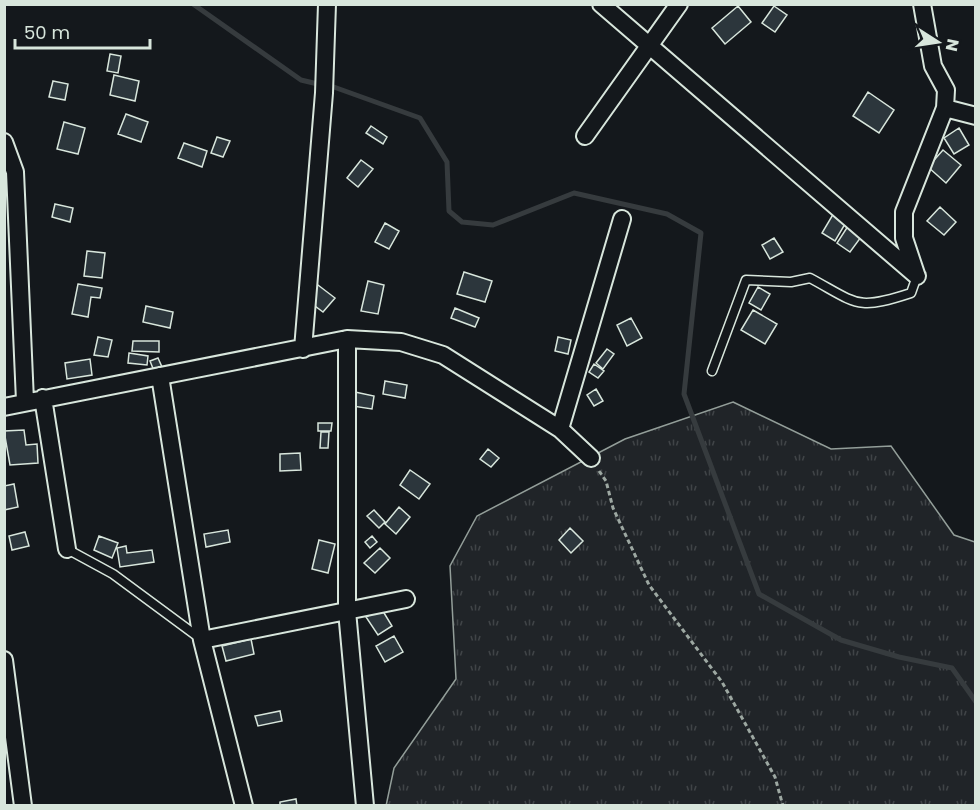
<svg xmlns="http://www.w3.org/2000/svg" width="980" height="810" viewBox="0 0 980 810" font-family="Poppins,sans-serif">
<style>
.grass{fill:url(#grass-tufts);stroke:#939e99;stroke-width:1.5}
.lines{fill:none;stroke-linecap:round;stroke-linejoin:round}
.stream{stroke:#363b3e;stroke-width:5}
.building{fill:#2c363c;stroke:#d8e6dc;stroke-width:1.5}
.service-casing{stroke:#d8e6dc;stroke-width:11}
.minor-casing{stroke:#d8e6dc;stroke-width:20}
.path{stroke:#9da8a2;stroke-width:3;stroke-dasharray:4.5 3;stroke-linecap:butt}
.service{stroke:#14181c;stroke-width:8}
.minor{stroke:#14181c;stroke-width:16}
</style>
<defs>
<pattern id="grass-tufts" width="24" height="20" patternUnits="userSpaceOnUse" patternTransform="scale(1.5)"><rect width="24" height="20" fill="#202428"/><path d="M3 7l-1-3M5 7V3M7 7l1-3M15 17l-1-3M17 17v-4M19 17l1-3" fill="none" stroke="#404447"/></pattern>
</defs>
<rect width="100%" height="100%" fill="#14181c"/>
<path class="grass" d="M733 402 831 449 891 446 954 535 975 542V805L386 806 394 768 456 679 450 566 477 516 625 439Z"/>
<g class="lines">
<path class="stream" d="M193 4 301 80 322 85
M331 86 420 118 447 162 449 211 462 222 493 225 574 193 667 214 701 233 684 394 759 594 841 640 899 657 952 668 976 702"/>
</g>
<path class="building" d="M738 6 751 22 725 44 712 28Z
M774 6 787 15 775 32 762 23Z
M110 54 121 56 118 73 107 71Z
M114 75 139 81 135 101 110 95Z
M53 81 68 84 65 100 49 97Z
M868 92 894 110 879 133 853 116Z
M126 114 148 122 141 142 118 134Z
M64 122 85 128 78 154 57 149Z
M371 126 387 137 383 144 366 133Z
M959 128 969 145 954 154 944 138Z
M217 137 230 141 223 157 211 153Z
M184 143 207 151 202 167 178 158Z
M943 150 961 165 946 183 928 167Z
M361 160 373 169 358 187 347 178Z
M55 204 73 208 70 222 52 217Z
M940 207 956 222 944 235 927 221Z
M835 211 848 219 835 241 822 233Z
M385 223 399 231 389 249 375 242Z
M850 223 864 233 850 252 837 243Z
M774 238 783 252 770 259 762 245Z
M87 251 105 253 102 278 84 276Z
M464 272 492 281 485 302 457 294Z
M368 281 384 285 378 314 361 311Z
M314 282 335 298 323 312 303 297Z
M78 284 102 288 100 298 91 297 88 317 72 314Z
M758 287 770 294 761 310 749 303Z
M146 306 173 312 170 328 143 322Z
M455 308 479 318 475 327 451 318Z
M753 310 777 324 765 344 741 330Z
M631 318 642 338 627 346 617 325Z
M98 337 112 340 108 357 94 355Z
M558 337 571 340 568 354 555 351Z
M133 341H159V352L132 351Z
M607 349 614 354 603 369 596 363Z
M129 353 148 356 147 365 128 363Z
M158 358 162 367 154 371 150 361Z
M90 359 92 375 67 379 65 363Z
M594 364 604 371 598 378 589 372Z
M385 381 407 385 405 398 383 394Z
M596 389 603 401 594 406 587 395Z
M355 392 374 396 372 409 352 406Z
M318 423H332L331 431H318Z
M24 430 26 445 37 444 38 463 10 465 4 431Z
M321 432H329L328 448H320Z
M488 449 499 458 491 467 480 459Z
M300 453 301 470 280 471V454Z
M410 470 430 484 419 499 400 485Z
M14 484 18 507 4 510V486Z
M399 507 410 517 396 534 385 524Z
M374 510 385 522 379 528 367 516Z
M570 528 583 541 571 553 559 540Z
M228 530 230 542 206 547 204 534Z
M25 532 29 546 12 550 9 536Z
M99 536 118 543 112 558 94 550Z
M372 536 377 542 370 548 365 542Z
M319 540 335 544 328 573 312 569Z
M126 546 127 553 152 550 154 562 120 567 117 548Z
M380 548 390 558 375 573 364 563Z
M381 608 392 626 378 635 366 617Z
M394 636 403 652 385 662 376 646Z
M251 639 254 654 226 661 222 646Z
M280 711 282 721 258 726 255 716Z
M296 799 297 806H280V802Z"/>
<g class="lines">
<g class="service-casing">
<path id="service" d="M712 371 746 280 791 282 810 278C858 304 856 311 911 293L917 276
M67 549 113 574 201 639"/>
</g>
<g class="minor-casing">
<path id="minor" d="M601 4 917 276
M945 108 976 116
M585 136 679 4
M4 142 15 172 25 401
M916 274 904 238V212L945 108 946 90 933 66 922 4
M347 339V611L365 806
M303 349 324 93 327 4
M160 376 202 640 244 806
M43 398 67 549
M4 407 347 339 401 342 443 355 560 429 591 458
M560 429 622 219
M202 640 406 599
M4 660 23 806"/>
</g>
<path class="path" d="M599 471 606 481 613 508 649 585 722 682 775 777 783 806"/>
<use href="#service" class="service"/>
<use href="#minor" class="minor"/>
</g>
<rect width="980" height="810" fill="none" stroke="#d8e6dc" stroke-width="12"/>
<g transform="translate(938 42) rotate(102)" stroke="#14181c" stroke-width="4.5" paint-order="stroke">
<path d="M0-4.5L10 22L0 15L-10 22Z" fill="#d8e6dc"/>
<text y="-9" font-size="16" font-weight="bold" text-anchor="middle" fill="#d8e6dc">N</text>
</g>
<path d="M15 39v9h135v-9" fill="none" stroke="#d8e6dc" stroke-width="3"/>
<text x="24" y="39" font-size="18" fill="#d8e6dc" stroke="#14181c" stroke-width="4.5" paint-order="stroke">50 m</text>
</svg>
